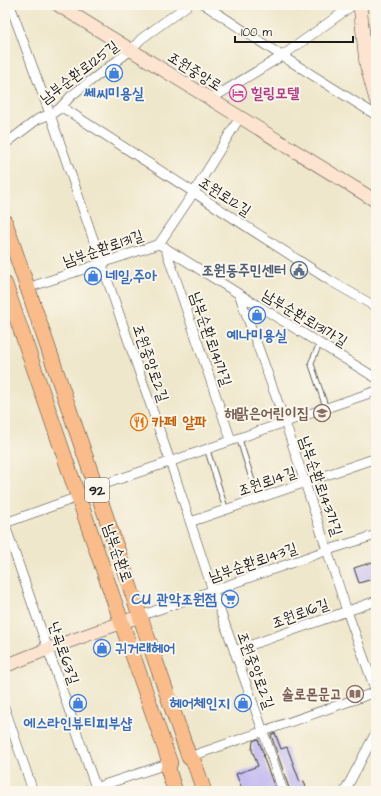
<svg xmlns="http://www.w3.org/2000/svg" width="381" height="796" viewBox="0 0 381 796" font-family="'Architects Daughter','Poor Story',sans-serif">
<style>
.building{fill:#bdb3f0}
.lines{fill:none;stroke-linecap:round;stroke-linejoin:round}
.lane-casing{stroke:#3c3a36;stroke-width:6}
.street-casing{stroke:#3c3a36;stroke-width:10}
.secondary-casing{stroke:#3c3a36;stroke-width:14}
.primary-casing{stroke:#3c3a36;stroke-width:16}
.lane{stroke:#fff;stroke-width:4.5}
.street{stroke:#fff;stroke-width:9}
.secondary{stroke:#fde4d0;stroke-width:13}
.primary{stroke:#f9bc8a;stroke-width:15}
.labels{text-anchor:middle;stroke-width:4;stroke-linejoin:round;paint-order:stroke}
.shield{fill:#fbf7ec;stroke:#5f5e5a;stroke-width:1}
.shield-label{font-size:14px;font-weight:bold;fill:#1c1c1c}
.street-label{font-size:15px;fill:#1c1c1c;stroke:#fbf7ec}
.shop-label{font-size:15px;font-weight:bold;fill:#366cbe;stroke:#fbf7ec}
.hotel-label{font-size:15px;font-weight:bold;fill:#b23c85;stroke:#fbf7ec;text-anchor:start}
.service-label{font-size:15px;font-weight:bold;fill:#4e5e75;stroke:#fbf7ec;text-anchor:end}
.education-label{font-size:15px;font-weight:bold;fill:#785e54;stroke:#fbf7ec;text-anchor:end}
.food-label{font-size:15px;font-weight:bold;fill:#c56008;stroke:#fbf7ec;text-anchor:start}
</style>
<rect width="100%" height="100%" fill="#fbf7ec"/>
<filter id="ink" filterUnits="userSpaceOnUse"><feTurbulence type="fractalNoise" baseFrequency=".025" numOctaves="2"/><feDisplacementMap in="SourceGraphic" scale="8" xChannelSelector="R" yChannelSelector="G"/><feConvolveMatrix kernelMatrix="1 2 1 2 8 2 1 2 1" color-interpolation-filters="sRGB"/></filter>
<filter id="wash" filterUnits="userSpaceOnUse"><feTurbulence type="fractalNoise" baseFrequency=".012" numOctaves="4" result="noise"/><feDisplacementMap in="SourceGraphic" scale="16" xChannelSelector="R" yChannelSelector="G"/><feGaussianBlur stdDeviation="0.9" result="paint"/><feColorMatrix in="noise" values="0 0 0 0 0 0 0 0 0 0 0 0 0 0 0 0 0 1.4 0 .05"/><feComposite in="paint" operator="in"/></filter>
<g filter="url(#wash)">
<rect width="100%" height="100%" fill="#efe7cb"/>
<g id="blocks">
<path class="building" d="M376 561V578L359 583 354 568Z
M275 733 281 749 287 747 300 782 304 781 307 791H290L271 735Z
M258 739 264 755 263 756 276 791H243L236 774 258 766 252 750 253 741Z"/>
</g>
</g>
<g filter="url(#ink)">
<use href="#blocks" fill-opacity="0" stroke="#3c3a36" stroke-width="1"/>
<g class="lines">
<g class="lane-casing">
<path id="lane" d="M320 343 311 363 326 408
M239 438 258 499
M207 449 226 510"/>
</g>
<g class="street-casing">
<path id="street" d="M10 5 50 114 170 461 213 591 263 731 283 791
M205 5 282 56 376 115
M211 99 282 56 353 5
M59 109H65L329 280 376 307
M5 144 38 119 53 113 59 109 72 95 131 50 141 39 188 5
M159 244 239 294 376 378
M165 247 231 440
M27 288 159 244 194 192 240 117
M239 294 285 422 347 611 376 692
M5 317 15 313
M190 522 376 458
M5 523 78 497 96 487 376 391
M5 525 97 791
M140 616 328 550 376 535
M234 651 376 601
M5 709 33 791
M189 757 376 692
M85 791 170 763
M345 791 376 732"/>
</g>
<g class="secondary-casing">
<path id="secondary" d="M58 5 376 201
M360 5 366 64 376 100
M5 666 48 649 140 616"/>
</g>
<g class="primary-casing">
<path id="primary" d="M5 222 140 616 189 757 194 762 204 791
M5 284 170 763 168 769 175 791"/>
</g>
<use href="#lane" class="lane"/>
<use href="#street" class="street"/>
<use href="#secondary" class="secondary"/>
<use href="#primary" class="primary"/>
</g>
</g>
<defs>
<g id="shop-ring" transform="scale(0.9)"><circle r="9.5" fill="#fbf7ec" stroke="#3f7fe0" stroke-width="1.5"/><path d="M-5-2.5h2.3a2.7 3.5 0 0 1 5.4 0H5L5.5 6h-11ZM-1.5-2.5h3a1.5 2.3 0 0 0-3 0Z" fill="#3f7fe0"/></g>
<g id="hotel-ring" transform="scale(0.9)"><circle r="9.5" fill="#fbf7ec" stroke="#d1479c" stroke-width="1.5"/><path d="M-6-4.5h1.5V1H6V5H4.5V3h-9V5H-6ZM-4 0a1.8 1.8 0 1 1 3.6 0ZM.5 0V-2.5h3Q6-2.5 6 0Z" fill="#d1479c"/></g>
<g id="civic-ring" transform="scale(0.9)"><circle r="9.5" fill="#fbf7ec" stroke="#5c6f8a" stroke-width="1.5"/><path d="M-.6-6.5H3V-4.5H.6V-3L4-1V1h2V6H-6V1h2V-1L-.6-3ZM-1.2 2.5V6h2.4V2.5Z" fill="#5c6f8a"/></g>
<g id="school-ring" transform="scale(0.9)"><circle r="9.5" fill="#fbf7ec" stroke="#8d6e63" stroke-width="1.5"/><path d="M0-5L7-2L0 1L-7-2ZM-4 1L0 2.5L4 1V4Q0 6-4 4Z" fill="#8d6e63"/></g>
<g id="restaurant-ring" transform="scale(0.9)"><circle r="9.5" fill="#fbf7ec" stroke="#e8710a" stroke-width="1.5"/><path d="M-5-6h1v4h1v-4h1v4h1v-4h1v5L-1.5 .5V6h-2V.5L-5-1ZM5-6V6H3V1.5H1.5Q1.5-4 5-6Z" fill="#e8710a"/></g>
<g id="supermarket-ring" transform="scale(0.9)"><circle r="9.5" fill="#fbf7ec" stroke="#3f7fe0" stroke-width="1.5"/><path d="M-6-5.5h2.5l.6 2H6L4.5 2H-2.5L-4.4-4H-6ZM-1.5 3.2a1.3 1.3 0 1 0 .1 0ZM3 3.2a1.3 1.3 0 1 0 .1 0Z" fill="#3f7fe0"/></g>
<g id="library-ring" transform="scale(0.9)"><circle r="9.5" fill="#fbf7ec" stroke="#8d6e63" stroke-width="1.5"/><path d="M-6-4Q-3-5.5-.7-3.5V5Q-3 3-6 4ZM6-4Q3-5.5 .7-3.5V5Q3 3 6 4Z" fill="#8d6e63"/></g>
</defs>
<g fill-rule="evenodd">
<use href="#shop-ring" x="114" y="73"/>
<use href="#hotel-ring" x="238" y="93"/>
<use href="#civic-ring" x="299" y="270"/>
<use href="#shop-ring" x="93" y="276"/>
<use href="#shop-ring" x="257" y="315"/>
<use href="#school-ring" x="322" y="413"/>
<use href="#restaurant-ring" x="139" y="422"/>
<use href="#supermarket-ring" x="230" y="599"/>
<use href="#shop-ring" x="102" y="648"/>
<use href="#library-ring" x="355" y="694"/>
<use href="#shop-ring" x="78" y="703"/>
<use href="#shop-ring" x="243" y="703"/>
</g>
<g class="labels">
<rect class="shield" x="85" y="478" width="24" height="24" rx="3"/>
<g class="shield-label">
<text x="97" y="495">92</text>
</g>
<g class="street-label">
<text transform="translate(195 71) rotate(32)" y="5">조원중앙로</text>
<text transform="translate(79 72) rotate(-37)" y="5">남부순환로125길</text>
<text transform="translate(225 196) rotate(33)" y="5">조원로12길</text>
<text transform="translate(103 248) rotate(-19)" y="5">남부순환로131길</text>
<text transform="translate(305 318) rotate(31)" y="5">남부순환로131가길</text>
<text transform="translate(211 339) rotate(71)" y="5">남부순환로141가길</text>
<text transform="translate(151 363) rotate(71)" y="5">조원중앙로2길</text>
<text transform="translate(267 481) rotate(-19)" y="5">조원로14길</text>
<text transform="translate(321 486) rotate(71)" y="5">남부순환로143가길</text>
<text transform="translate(118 553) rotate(71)" y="5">남부순환로</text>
<text transform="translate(253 562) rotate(-19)" y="5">남부순환로143길</text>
<text transform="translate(300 613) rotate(-20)" y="5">조원로16길</text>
<text transform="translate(64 653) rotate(71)" y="5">난곡로63길</text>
<text transform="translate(256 670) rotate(70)" y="5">조원중앙로2길</text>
</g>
<g class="shop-label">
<text x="114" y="98">쎄씨미용실</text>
<text x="106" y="281" text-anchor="start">네일,주아</text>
<text x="257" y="340">예나미용실</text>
<text x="217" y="604" text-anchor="end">CU 관악조원점</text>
<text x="115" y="653" text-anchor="start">귀거래헤어</text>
<text x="230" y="708" text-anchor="end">헤어체인지</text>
<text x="78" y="728">에스라인뷰티피부샵</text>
</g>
<g class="hotel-label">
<text x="251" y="98">힐링모텔</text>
</g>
<g class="service-label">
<text x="286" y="275">조원동주민센터</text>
</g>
<g class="education-label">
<text x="309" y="418">해맑은어린이집</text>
<text x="342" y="699">솔로몬문고</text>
</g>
<g class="food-label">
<text x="152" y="427">카페 알파</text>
</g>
</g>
<rect width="381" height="796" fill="none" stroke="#fbf7ec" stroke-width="20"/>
<path d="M235 36v6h118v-6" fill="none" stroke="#1c1c1c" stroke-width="2"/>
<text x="241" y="36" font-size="12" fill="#1c1c1c" stroke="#fbf7ec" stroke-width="3" paint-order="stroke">100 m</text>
</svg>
